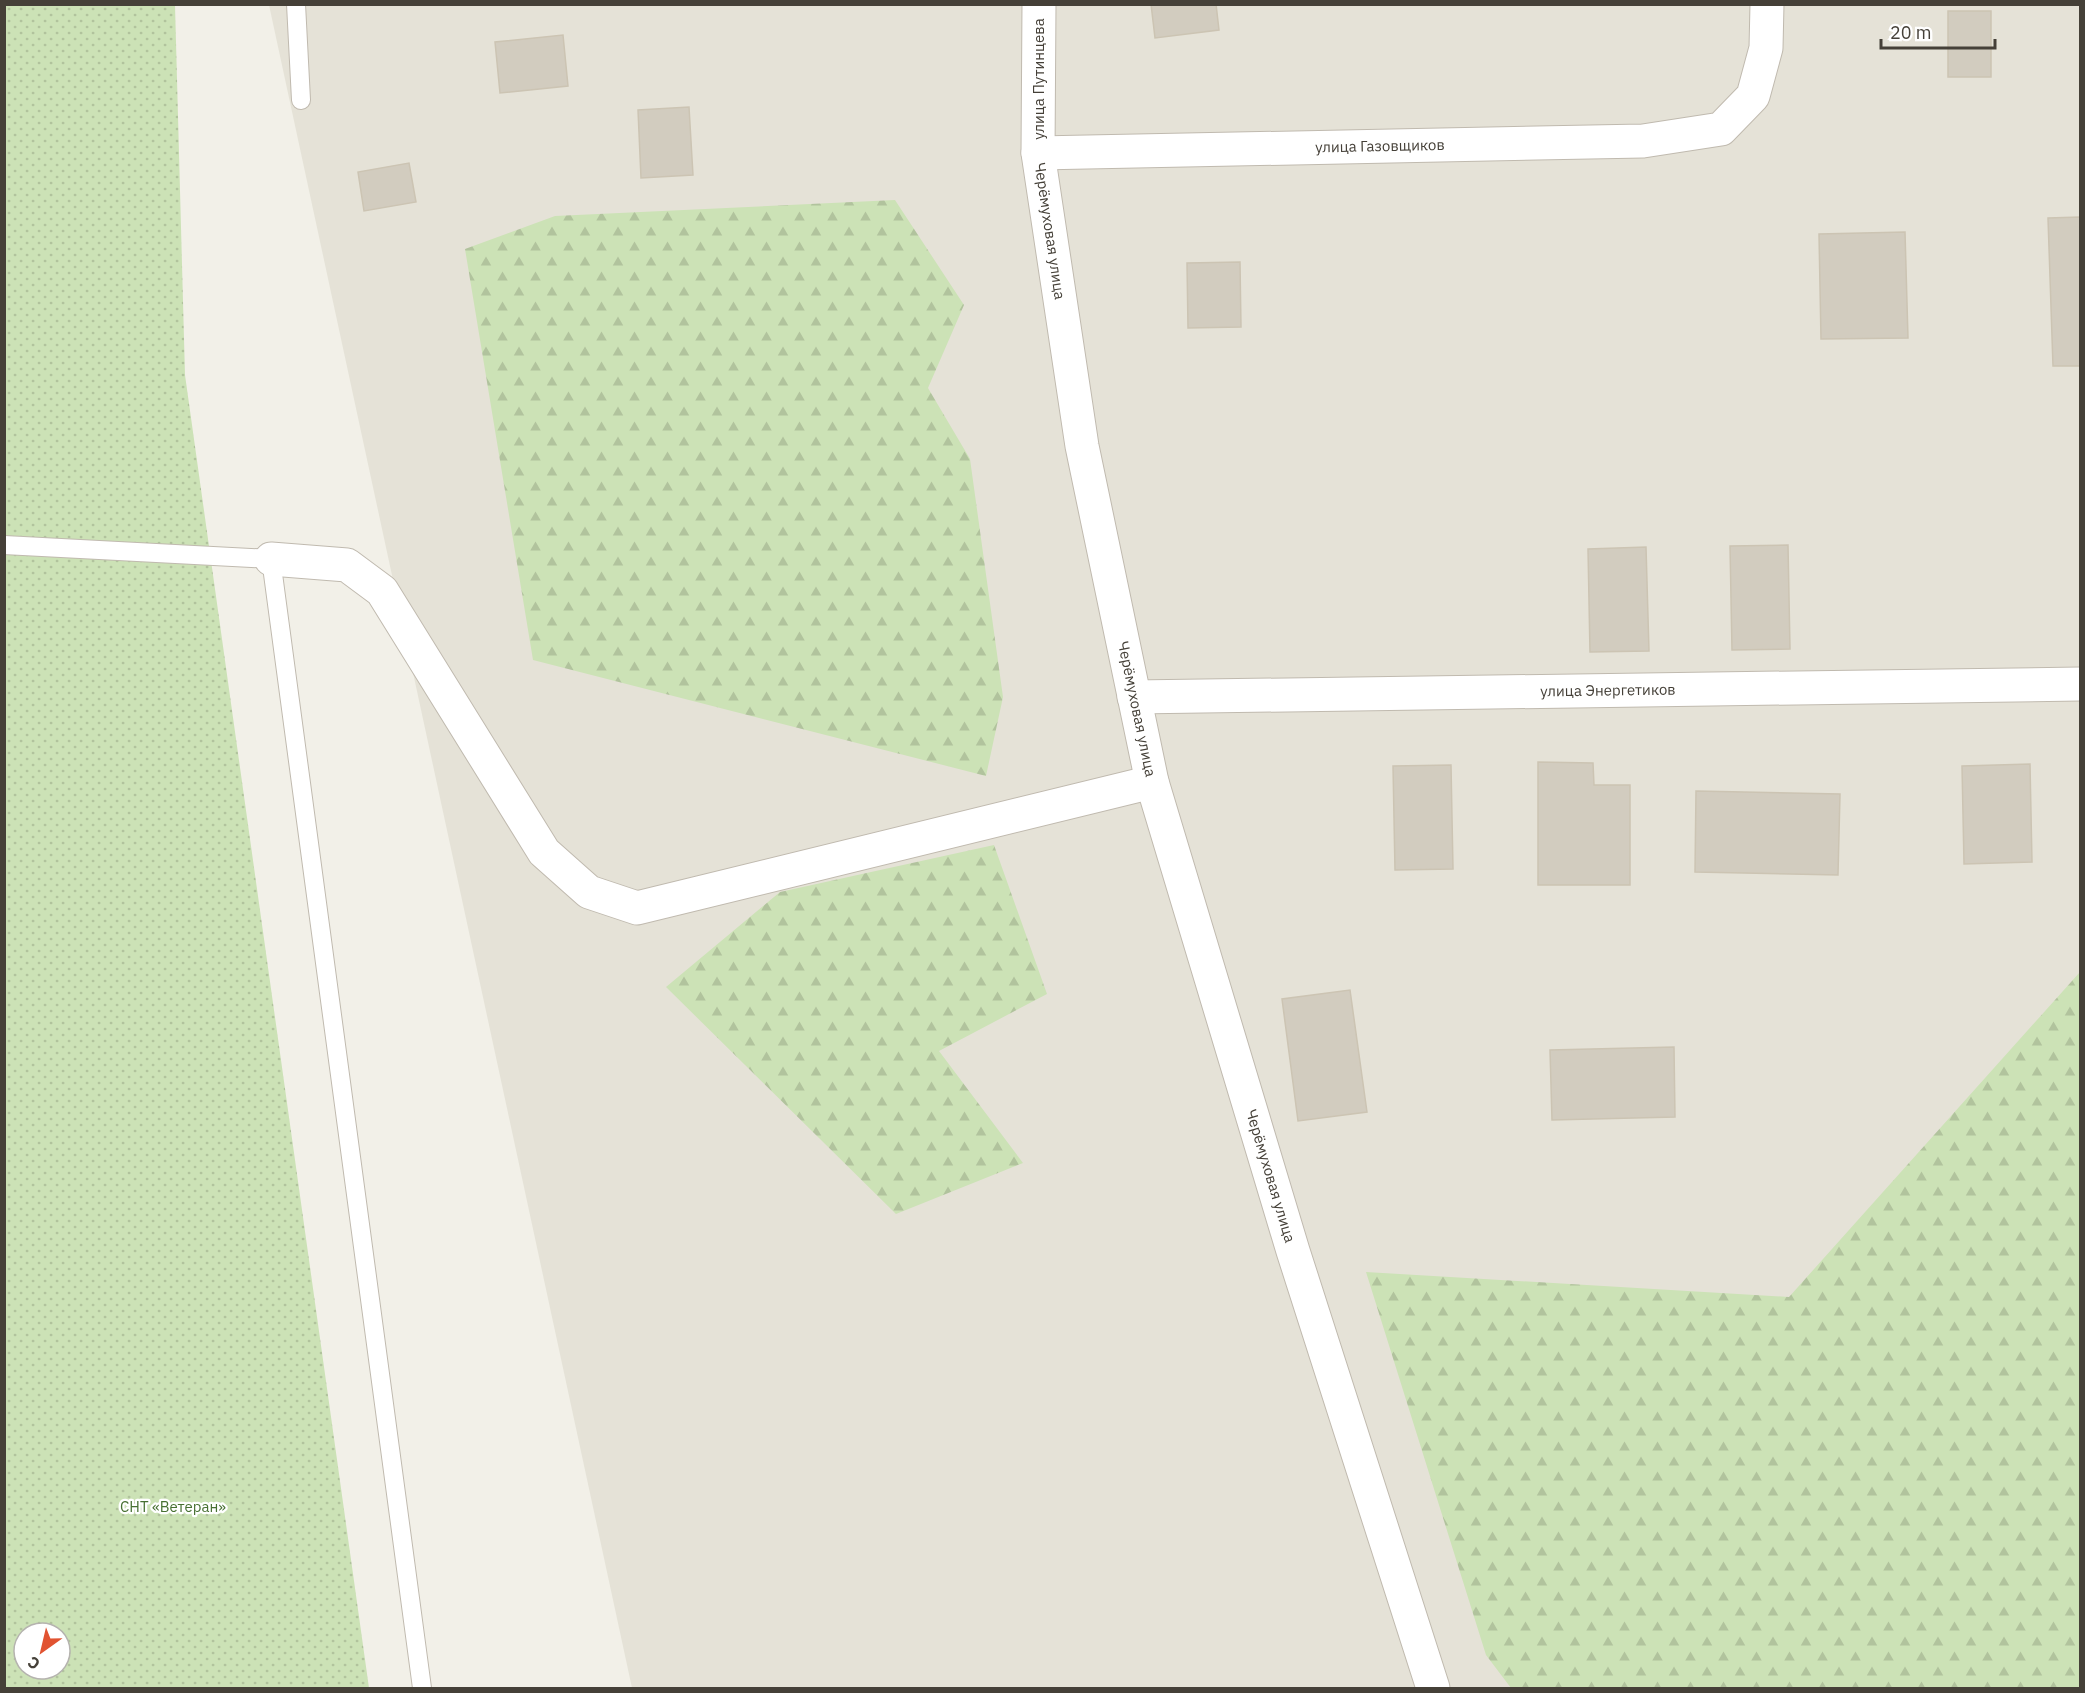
<svg xmlns="http://www.w3.org/2000/svg" width="2085" height="1693" viewBox="0 0 2085 1693" font-family="'IBM Plex Sans',sans-serif">
<style>
.residential{fill:#e5e2d7}
.grass{fill:url(#grass-dots);fill-rule:evenodd}
.forest{fill:url(#forest-firs)}
.building{fill:#d2ccbf;stroke:#ccc4b3;stroke-width:1.5}
.lines{fill:none;stroke-linecap:round;stroke-linejoin:round}
.lane-casing{stroke:#c0baaf;stroke-width:20}
.street-casing{stroke:#c0baaf;stroke-width:35}
.lane{stroke:#fff;stroke-width:18}
.street{stroke:#fff;stroke-width:33}
.labels{text-anchor:middle;stroke-width:4.5;stroke-linejoin:round;paint-order:stroke}
.street-label{font-size:15px;fill:#454038;stroke:#fff}
.park-label{font-size:15px;fill:#477032;stroke:#fff}
</style>
<defs>
<pattern id="grass-dots" width="8" height="8" patternUnits="userSpaceOnUse" patternTransform="scale(1.5)"><rect width="8" height="8" fill="#cce2b6"/><path d="M2 2h.1M6 6h.1" fill="none" stroke="#b1c39d" stroke-width="1.8" stroke-linecap="round"/></pattern>
<pattern id="forest-firs" width="22" height="20" patternUnits="userSpaceOnUse" patternTransform="scale(1.5)"><rect width="22" height="20" fill="#cce2b6"/><path d="M5 1l3.5 6h-7zM16 11l3.5 6h-7z" fill="#b1c39d"/></pattern>
</defs>
<rect width="100%" height="100%" fill="#f2f0e8"/>
<path class="residential" d="M269 5H2080V1068L1518 1688H632Z"/>
<path class="grass" d="M5 5H175L185 375 369 1688H5ZM24 1633H60V1669H24Z"/>
<path class="forest" d="M895 200 964 305 928 388 970 459 1003 697 986 776 533 660 465 249 555 216Z
M994 845 1047 994 939 1051 1023 1163 896 1214 666 987 780 892Z
M2080 972V1688H1511L1486 1655 1366 1272 1789 1297Z"/>
<path class="building" d="M1151 4H1216L1219 30 1155 38Z
M1948 11H1991V77H1948Z
M563 35 568 86 500 93 495 42Z
M689 107 693 175 641 178 638 110Z
M409 163 416 202 364 211 358 172Z
M2080 217V366H2053L2048 218Z
M1905 232 1908 338 1821 339 1819 234Z
M1240 262 1241 327 1188 328 1187 263Z
M1788 545 1790 649 1732 650 1730 546Z
M1646 547 1649 651 1590 652 1588 549Z
M1538 762 1593 763 1594 785H1630V885H1538Z
M2030 764 2032 862 1964 864 1962 766Z
M1451 765 1453 869 1395 870 1393 766Z
M1696 791 1840 794 1838 875 1695 872Z
M1350 990 1367 1112 1298 1121 1282 999Z
M1674 1047 1675 1117 1552 1120 1550 1050Z"/>
<g class="lines">
<g class="lane-casing">
<path id="lane" d="M296 4 301 100
M4 545 271 559 422 1688"/>
</g>
<g class="street-casing">
<g id="street">
<path id="s1" d="M1039 4 1038 153 1082 446 1152 782 1293 1251 1433 1688"/>
<path id="s2" d="M1038 153 1643 141 1721 129 1753 96 1766 48 1767 4"/>
<path d="M271 559 347 565 382 591 544 852 589 892 637 908 1152 782"/>
<path id="s3" d="M1134 697 2080 684"/>
</g>
</g>
<use href="#lane" class="lane"/>
<use href="#street" class="street"/>
</g>
<g class="labels">
<g class="street-label">
<text transform="translate(1039 79) rotate(-90)" y="5">улица Путинцева</text>
<text dy="5" stroke="none"><textPath href="#s2" startOffset="342">улица Газовщиков</textPath></text>
<text dy="5" stroke="none"><textPath href="#s1" startOffset="228">Черёмуховая улица</textPath></text>
<text dy="5" stroke="none"><textPath href="#s3" startOffset="474">улица Энергетиков</textPath></text>
<text dy="5" stroke="none"><textPath href="#s1" startOffset="714">Черёмуховая улица</textPath></text>
<text dy="5" stroke="none"><textPath href="#s1" startOffset="1200">Черёмуховая улица</textPath></text>
</g>
<g class="park-label">
<text x="173" y="1512">СНТ «Ветеран»</text>
</g>
</g>
<rect width="2085" height="1693" fill="none" stroke="#454038" stroke-width="12"/>
<g transform="translate(42 1651) rotate(214)"><circle r="28" fill="#ffffff" stroke="#b5b3af" stroke-width="1.5"/>
<path d="M0-4.5L10 22L0 15L-10 22Z" fill="#e15331"/>
<text y="-9" font-size="16" font-weight="bold" text-anchor="middle" fill="#454038">С</text>
</g>
<path d="M1881 39v9h114v-9" fill="none" stroke="#454038" stroke-width="3"/>
<text x="1890" y="39" font-size="18" fill="#454038" stroke="#ffffff" stroke-width="4.5" paint-order="stroke">20 m</text>
</svg>
